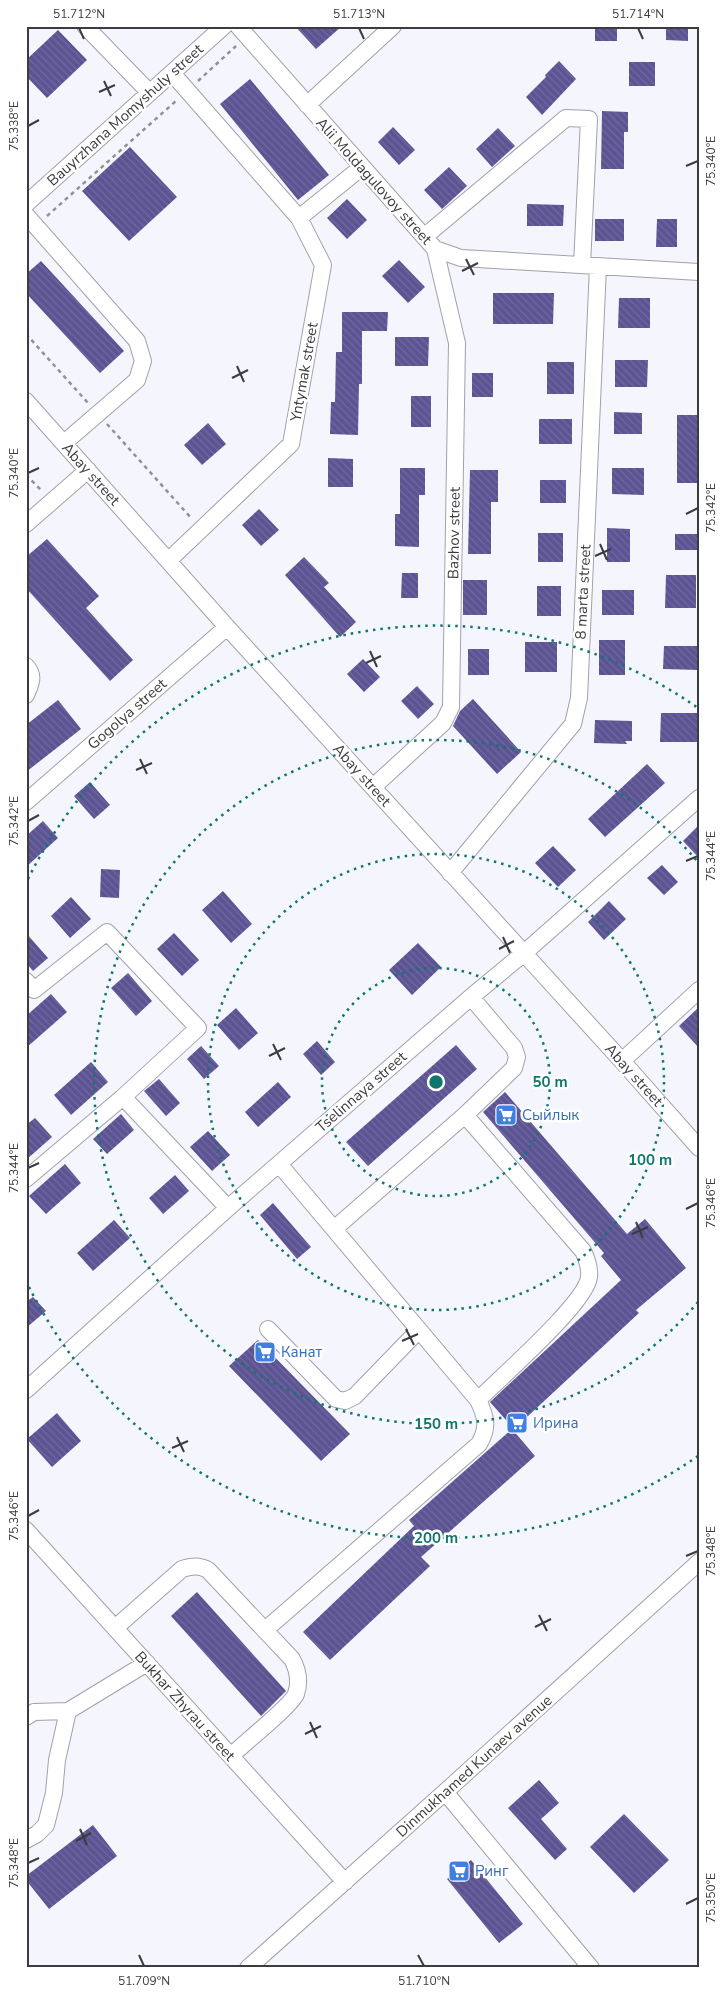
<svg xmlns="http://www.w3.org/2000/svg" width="725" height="1994" viewBox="0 0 725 1994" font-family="'Nunito Sans',sans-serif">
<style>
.building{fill:url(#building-back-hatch)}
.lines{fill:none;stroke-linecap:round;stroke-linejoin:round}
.minor-casing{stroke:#a1a1a9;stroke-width:18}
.path{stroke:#919197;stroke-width:2.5;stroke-dasharray:4 4;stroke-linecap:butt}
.minor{stroke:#fff;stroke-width:16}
.ticks{fill:none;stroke:#3c3c3f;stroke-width:2}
.ring{fill:none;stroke:#0f766e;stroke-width:2.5;stroke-dasharray:2.5 5}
.labels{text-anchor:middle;stroke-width:5;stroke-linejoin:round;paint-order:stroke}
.street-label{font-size:15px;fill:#3c3c3f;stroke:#fff}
.shop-label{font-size:15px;fill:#366cbe;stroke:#fff;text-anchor:start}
.centre{fill:#0f766e;stroke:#fff;stroke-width:2.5}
.ring-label{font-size:15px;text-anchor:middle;font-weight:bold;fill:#0f766e;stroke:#fff;stroke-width:5;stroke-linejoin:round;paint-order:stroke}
.neatline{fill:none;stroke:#3c3c3f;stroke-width:2}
.ticks-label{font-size:12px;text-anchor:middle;fill:#3c3c3f}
</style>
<defs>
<pattern id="building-back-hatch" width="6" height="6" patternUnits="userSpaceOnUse" patternTransform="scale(1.25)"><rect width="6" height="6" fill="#5b5393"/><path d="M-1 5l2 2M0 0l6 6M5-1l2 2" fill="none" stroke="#706a9d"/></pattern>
</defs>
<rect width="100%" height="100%" fill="#f5f5fd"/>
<path class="building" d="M295 26H342L316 49Z
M595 26H617V41H595Z
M666 26H688V41L666 40Z
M58 30 87 60 47 98 26 76V60Z
M559 61 576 79 542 115 526 97 546 77 545 75Z
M629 62H655V86H629Z
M250 79 329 175 298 200 220 104Z
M602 111 628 112V132H624V169H601Z
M393 127 415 150 399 165 378 142Z
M498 128 515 146 492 167 476 149Z
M130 147 177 197 129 241 82 191Z
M449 167 467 186 442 209 424 190Z
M347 199 367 220 347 239 327 218Z
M527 204 564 205 563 226H527Z
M595 219H624V241H595Z
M657 219H677V247H656Z
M399 260 425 287 408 303 382 276Z
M41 261 124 351 100 373 26 293V274Z
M493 293H554L553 324H493Z
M619 298H650V328H618Z
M342 312H388L387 331H362V384H359L358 435 330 434 331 402H335L336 352H342Z
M395 337H429L428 366H395Z
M615 360H648L647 387H615Z
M547 362H574V394H547Z
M472 373H493V397H472Z
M411 396H431V427H411Z
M614 412 642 413V434H614Z
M677 415H699L698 483H677Z
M539 419H572V444H539Z
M208 423 226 444 202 465 184 445Z
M328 458 353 459V487H328Z
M400 468H425V495H419V547L395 546V514H400Z
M612 468H644V495L612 494Z
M470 470H498V502H491V554H468Z
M540 480H566V503H540Z
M259 509 279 530 261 546 242 525Z
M607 528 630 529V562H607Z
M538 533H563V562H538Z
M675 534H699V550H675Z
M47 539 99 596 86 608 133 660 110 681 26 588V557Z
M304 557 329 583 324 587 356 622 340 637 285 575Z
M402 573H418V598H401Z
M666 575H696V608H665Z
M463 580H487V615H463Z
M537 586H561V616H537Z
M602 590H634V615H602Z
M599 640H625V675H599Z
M525 642H557V672H525Z
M664 646H699V670L663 669Z
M468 649H489V675H468Z
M363 659 380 677 364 692 347 674Z
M417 686 434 704 418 719 401 701Z
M473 699 521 752 497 774 453 726 460 711Z
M58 700 81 729 26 772V725Z
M661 713H697V742H660Z
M595 720 632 721V741H625L627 744 594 743Z
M647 764 665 783 605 837 588 819Z
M90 782 110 805 94 819 74 796Z
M43 821 58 838 26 867V836Z
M699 825V858L683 841Z
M553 846 576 870 558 887 535 863Z
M662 865 678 882 664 895 647 878Z
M101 869 120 870 119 898 100 897Z
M223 891 252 924 231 943 202 910Z
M71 897 91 919 70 938 51 916Z
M609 901 626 919 604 940 588 922Z
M26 933 48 958 33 971 26 963Z
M174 933 199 960 182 976 157 949Z
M418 943 441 967 412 995 389 970Z
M128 973 152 1001 136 1016 111 988Z
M51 994 67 1012 26 1048V1016Z
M699 1007V1048L679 1026Z
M236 1008 258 1033 239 1050 217 1025Z
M317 1041 335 1062 321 1075 303 1054Z
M456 1045 477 1069 368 1166 346 1142Z
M201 1046 219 1066 204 1079 187 1059Z
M91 1062 108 1082 71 1115 54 1095Z
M159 1079 180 1103 166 1116 144 1091Z
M278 1082 291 1097 258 1127 245 1112Z
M505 1092 627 1234 645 1219 686 1268 636 1310 639 1313 514 1429 490 1402 621 1280 601 1256 604 1253 483 1112Z
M121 1114 134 1130 107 1154 93 1139Z
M35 1118 52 1137 26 1160V1125Z
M208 1131 230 1155 212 1171 190 1147Z
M65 1164 81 1183 46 1214 29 1196Z
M175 1175 189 1191 163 1214 149 1198Z
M273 1203 311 1247 297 1259 260 1215Z
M114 1220 130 1238 93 1271 77 1253Z
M33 1297 46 1311 26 1328V1302Z
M258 1340 350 1434 321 1461 229 1366Z
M57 1413 81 1441 52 1467 27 1439Z
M512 1429 535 1456 421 1557 430 1566 330 1660 303 1632 414 1526 409 1520Z
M197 1592 286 1691 261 1716 171 1616Z
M539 1780 559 1803 541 1819 567 1849 555 1860 508 1808Z
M624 1814 669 1860 634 1893 590 1847Z
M93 1825 117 1856 49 1909 26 1880V1876Z
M471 1860 523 1924 499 1943 447 1879Z"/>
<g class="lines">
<g class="minor-casing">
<path id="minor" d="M85 26 150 93
M238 26 435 249 461 258 699 272
M172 73 299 218
M307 105 393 26
M26 204 224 26
M26 215 137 341 143 361 137 380 64 443
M424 237 566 118 589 119 582 265
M26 401 227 627 622 1061 699 1148
M26 524 88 470
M169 560 291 444 323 265 299 218 362 167
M26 666C35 675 31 684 26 695
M373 787 443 723 451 707 457 343 435 249
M26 802 227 627
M450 873 573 724 579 698 598 266
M26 981 34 990 107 932 198 1028 123 1097 228 1208
M622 1061 699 990
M465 1115 583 1251C587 1259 590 1267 589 1277 587 1302 500 1378 478 1400
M26 1179 123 1097
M334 1229 465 1115 514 1068 517 1057 514 1048 471 997
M268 1329 336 1399 345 1401 355 1396 419 1330
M26 1390 228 1208 471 997 523 954 699 798
M26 1530 345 1882
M115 1628 182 1569C192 1566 199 1565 208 1570L292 1659C298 1670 300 1682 296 1694 291 1706 243 1744 231 1756
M265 1630 479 1444C489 1427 486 1417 478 1400L279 1164
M26 1717 34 1712 68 1711 147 1663
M445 1792 591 1968
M26 1840 37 1834 46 1825 54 1793 57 1760 68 1711
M248 1968 445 1792 699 1562"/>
</g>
<path class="path" d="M198 81 236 46
M47 216 177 100
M26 334 88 403
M107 424 192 519
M26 475 41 490"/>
<use href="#minor" class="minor"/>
</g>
<path class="ticks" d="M79 28 84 39M359 28 364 39M638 28 643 39M104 81 111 96M99 92 115 85M28 126 39 120M686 166 698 161M466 259 474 275M462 271 478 263M237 366 244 382M232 378 248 370M28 473 39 468M686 514 698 508M600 544 607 560M595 556 611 549M370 651 377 667M366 663 381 656M140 759 147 774M136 770 152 763M28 821 39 815M686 861 698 856M503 937 510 953M499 949 514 941M273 1044 281 1060M269 1056 285 1048M28 1168 39 1163M686 1209 698 1203M636 1222 643 1238M632 1234 648 1227M406 1329 414 1345M402 1341 418 1334M177 1437 184 1452M172 1448 188 1441M28 1516 39 1510M686 1556 698 1551M539 1615 547 1631M535 1627 551 1619M310 1722 317 1738M305 1734 321 1726M80 1829 87 1845M76 1841 91 1833M28 1863 39 1858M686 1904 698 1898M139 1955 144 1966M418 1955 424 1966"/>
<g class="ring">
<circle cx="436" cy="1082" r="114"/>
<circle cx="436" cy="1082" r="228"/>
<path d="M698 1302A342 342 0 1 1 698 862"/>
<path d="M698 1456A456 456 0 0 1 28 1285M28 879A456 456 0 0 1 698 708"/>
</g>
<defs>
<g id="supermarket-square" transform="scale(1.125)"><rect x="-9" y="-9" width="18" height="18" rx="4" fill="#3f7fe0" stroke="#fff"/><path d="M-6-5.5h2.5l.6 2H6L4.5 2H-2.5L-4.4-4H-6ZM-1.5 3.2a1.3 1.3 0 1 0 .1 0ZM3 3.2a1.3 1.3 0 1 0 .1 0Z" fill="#fff"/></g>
</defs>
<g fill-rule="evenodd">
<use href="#supermarket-square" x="506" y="1115"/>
<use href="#supermarket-square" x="265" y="1352"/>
<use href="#supermarket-square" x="517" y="1423"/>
<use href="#supermarket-square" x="459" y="1871"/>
</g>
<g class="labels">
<g class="street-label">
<text transform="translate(125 115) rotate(-42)" y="5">Bauyrzhana Momyshuly street</text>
<text transform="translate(374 181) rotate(48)" y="5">Alii Moldagulovoy street</text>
<text transform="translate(304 372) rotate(-80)" y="5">Yntymak street</text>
<text transform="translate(91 474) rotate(48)" y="5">Abay street</text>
<text transform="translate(454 533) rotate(-89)" y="5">Bazhov street</text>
<text transform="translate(583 592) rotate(-87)" y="5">8 marta street</text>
<text transform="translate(127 714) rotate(-41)" y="5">Gogolya street</text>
<text transform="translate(362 775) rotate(48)" y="5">Abay street</text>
<text transform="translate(634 1075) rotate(48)" y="5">Abay street</text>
<text transform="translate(361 1092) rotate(-41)" y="5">Tselinnaya street</text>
<text transform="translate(185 1706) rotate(48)" y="5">Bukhar Zhyrau street</text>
<text transform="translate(474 1766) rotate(-42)" y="5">Dinmukhamed Kunaev avenue</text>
</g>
<g class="shop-label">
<text x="522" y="1120">Сыйлык</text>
<text x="281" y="1357">Канат</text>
<text x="533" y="1428">Ирина</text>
<text x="475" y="1876">Ринг</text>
</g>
</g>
<circle cx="436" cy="1082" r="8" class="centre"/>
<g class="ring-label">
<text x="550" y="1087">50 m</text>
<text x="650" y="1165">100 m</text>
<text x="436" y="1429">150 m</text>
<text x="436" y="1543">200 m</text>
</g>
<rect width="725" height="1994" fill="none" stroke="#ffffff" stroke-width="55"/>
<rect x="28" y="28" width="670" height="1938" class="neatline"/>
<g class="ticks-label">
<text x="79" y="18">51.712°N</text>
<text x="359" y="18">51.713°N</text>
<text x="638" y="18">51.714°N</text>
<text transform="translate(14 126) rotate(-90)" y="4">75.338°E</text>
<text transform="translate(711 161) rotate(-90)" y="4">75.340°E</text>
<text transform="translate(14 473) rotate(-90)" y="4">75.340°E</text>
<text transform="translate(711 508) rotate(-90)" y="4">75.342°E</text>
<text transform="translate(14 821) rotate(-90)" y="4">75.342°E</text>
<text transform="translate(711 856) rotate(-90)" y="4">75.344°E</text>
<text transform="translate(14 1168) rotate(-90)" y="4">75.344°E</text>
<text transform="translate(711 1203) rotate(-90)" y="4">75.346°E</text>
<text transform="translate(14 1516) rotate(-90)" y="4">75.346°E</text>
<text transform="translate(711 1551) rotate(-90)" y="4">75.348°E</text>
<text transform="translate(14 1863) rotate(-90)" y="4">75.348°E</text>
<text transform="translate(711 1898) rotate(-90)" y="4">75.350°E</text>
<text x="144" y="1985">51.709°N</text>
<text x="424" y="1985">51.710°N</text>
</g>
</svg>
